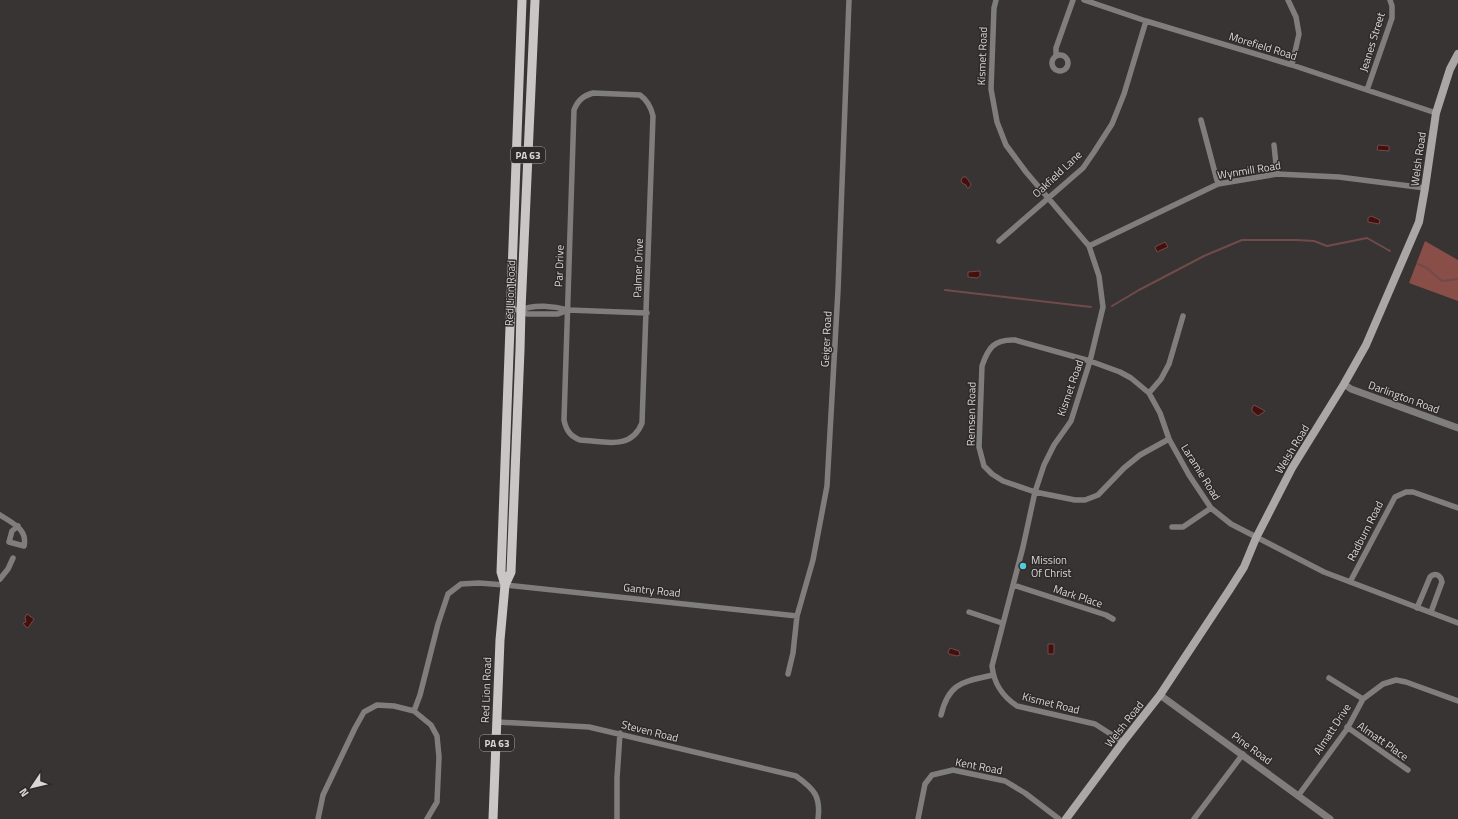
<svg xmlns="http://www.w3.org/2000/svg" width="1458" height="819" viewBox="0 0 1458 819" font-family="'Titillium Web',sans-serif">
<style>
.forest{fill:#884e47}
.water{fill:#43100d;stroke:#704b49}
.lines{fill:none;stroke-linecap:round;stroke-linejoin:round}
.stream{stroke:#704b49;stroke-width:2}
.minor{stroke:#807e7d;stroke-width:5.5}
.tertiary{stroke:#807e7d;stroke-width:7}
.secondary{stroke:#aaa7a6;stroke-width:8}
.primary{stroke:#cac6c5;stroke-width:9}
.poi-dot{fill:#53cbdb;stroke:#2e2a2a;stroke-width:1.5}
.labels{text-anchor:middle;stroke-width:3;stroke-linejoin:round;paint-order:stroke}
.shield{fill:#2e2a2a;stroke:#a6a2a2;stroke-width:1}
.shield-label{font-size:10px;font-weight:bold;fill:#d9d6d6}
.street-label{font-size:11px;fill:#d9d6d6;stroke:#2e2a2a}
.poi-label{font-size:11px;fill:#d9d6d6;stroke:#2e2a2a;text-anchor:start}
</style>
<rect width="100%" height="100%" fill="#383434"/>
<path class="forest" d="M1425 241 1458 260V301L1409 283Z"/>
<path class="water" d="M1378 145 1389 146V151L1377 150Z
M963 177H966L971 184 969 188H967L966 185 962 183 961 180Z
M1371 216 1380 220 1379 224 1368 222V218Z
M1165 242 1168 247 1157 252 1155 247Z
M980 271V276L977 278 968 277V272Z
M1254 405 1265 411 1258 416 1252 411V408Z
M27 614 34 619 28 628 25 626 23 623 26 622 25 617Z
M1048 644H1054V654H1048Z
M950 648 959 651 960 655 957 656 949 654 948 652Z"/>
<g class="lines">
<path class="stream" d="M1418 264 1427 268 1442 281 1458 279
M945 290 1091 307
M1112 306 1139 290 1204 256 1242 240H1296L1314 241 1327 246 1367 238 1390 251"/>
<path class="minor" d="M996 0 994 8 991 89 997 122 1006 145 1026 172 1089 246 1099 276 1103 307 1090 361 1071 421 1054 445 1044 465 1035 492 1023 547 992 666C994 684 1002 696 1017 706L1095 724 1123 742
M1084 0 1146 21 1292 65 1436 113
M1288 0 1296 17 1299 34 1292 65
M1052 63a8 8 0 1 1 16 0a8 8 0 1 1-16 0Z
M1056 55V48L1073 0
M1367 90 1392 18V6L1390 0
M593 93 640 95C647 100 651 107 653 116L642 423C631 451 604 441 580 440 570 436 566 430 564 420L574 110C578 100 583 96 593 93Z
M1201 120 1218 184
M1274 145 1277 174
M999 241 1083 168 1094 152 1112 124 1124 94 1146 21
M1089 246 1218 184 1277 174 1339 177 1425 188
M510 309 521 310 527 314H558L568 310
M521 310C534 304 554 306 568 310L647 313
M1149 393 1161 379 1169 364 1183 316
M1169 439 1140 455 1124 468 1098 495 1085 500H1075L1035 492 1003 481 992 474 984 466 979 447 982 366C988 348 994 339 1015 340L1090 361 1120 372 1131 378 1149 393 1160 413 1169 439 1189 475 1211 508 1231 524 1324 572 1458 623
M0 515C12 523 28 529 24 546L9 542 12 531 18 526
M1172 527H1183L1211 508
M0 579 8 569 13 558
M1350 582 1395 497 1406 492H1413L1458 508
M1013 585 1106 615 1113 619
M1417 608 1430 577C1435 572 1441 575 1442 582L1431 612
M969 612 1002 623
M788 674 793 653 797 616 813 560 827 486 838 290 849 0
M1329 678 1363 699
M941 715C949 682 963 682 993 675
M498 722 589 727 796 776C814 789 821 796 818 819
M1347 727 1408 770
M1298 796 1347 729 1363 699 1383 684 1396 680 1406 682 1458 701
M318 819 323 795 355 728 364 712 377 705 394 706 414 711
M427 819 437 802 439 757 437 736 431 725 414 711 420 695 438 624 448 594 461 584 479 583 505 585 797 616
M617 819V778L620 733
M918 819 925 784 932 775 953 770 1005 781 1025 793 1059 819
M1194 819 1243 754"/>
<path class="tertiary" d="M1344 384 1351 389 1458 428
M1160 695 1330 819"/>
<path class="secondary" d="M1066 819 1123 742 1160 695 1230 589 1244 567 1256 538 1292 468 1344 384 1366 345 1419 222 1425 188 1436 113 1450 69 1458 54"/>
<path class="primary" d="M505 585 501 572 522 0
M493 819 500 640 505 585 511 572 520 350 521 310 535 0"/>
</g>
<circle class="poi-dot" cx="1023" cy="566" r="4"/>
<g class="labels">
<g class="shield">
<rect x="511" y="147" width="34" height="16" rx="3"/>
<rect x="480" y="735" width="34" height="16" rx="3"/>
</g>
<g class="shield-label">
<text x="528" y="159">PA 63</text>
<text x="497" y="747">PA 63</text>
</g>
<g class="street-label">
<text transform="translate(1372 42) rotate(-73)" y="4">Jeanes Street</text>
<text transform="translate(1263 46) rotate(17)" y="4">Morefield Road</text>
<text transform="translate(982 56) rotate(-88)" y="4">Kismet Road</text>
<text transform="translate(1418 159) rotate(-82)" y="4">Welsh Road</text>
<text transform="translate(1249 170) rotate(-9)" y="4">Wynmill Road</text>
<text transform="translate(1057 174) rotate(-43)" y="4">Oakfield Lane</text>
<text transform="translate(559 266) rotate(-88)" y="4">Par Drive</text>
<text transform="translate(638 268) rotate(-88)" y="4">Palmer Drive</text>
<text transform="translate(510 293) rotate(-88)" y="4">Red Lion Road</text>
<text transform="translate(826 339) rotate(-87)" y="4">Geiger Road</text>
<text transform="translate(1070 388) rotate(-71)" y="4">Kismet Road</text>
<text transform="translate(1404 397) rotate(20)" y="4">Darlington Road</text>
<text transform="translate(971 414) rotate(-89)" y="4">Remsen Road</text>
<text transform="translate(1292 449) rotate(-59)" y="4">Welsh Road</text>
<text transform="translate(1201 472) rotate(58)" y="4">Laramie Road</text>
<text transform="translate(1365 531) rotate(-63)" y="4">Radburn Road</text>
<text transform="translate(652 590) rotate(6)" y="4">Gantry Road</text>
<text transform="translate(1078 596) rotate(18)" y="4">Mark Place</text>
<text transform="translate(486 690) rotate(-88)" y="4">Red Lion Road</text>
<text transform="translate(1051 703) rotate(14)" y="4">Kismet Road</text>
<text transform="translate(1124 724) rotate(-52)" y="4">Welsh Road</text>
<text transform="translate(1332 729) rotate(-57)" y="4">Almatt Drive</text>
<text transform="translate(650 731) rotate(14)" y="4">Steven Road</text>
<text transform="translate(1383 741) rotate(35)" y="4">Almatt Place</text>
<text transform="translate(1252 748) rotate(36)" y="4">Pine Road</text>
<text transform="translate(979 766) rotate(11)" y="4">Kent Road</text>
</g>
<g class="poi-label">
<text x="1031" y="564">Mission<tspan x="1031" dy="13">Of Christ</tspan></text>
</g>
</g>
<g transform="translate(32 787) rotate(235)" stroke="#2e2a2a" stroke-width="3" paint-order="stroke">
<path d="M0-3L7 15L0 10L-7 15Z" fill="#d9d6d6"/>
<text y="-6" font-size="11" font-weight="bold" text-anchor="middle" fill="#d9d6d6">N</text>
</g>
</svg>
